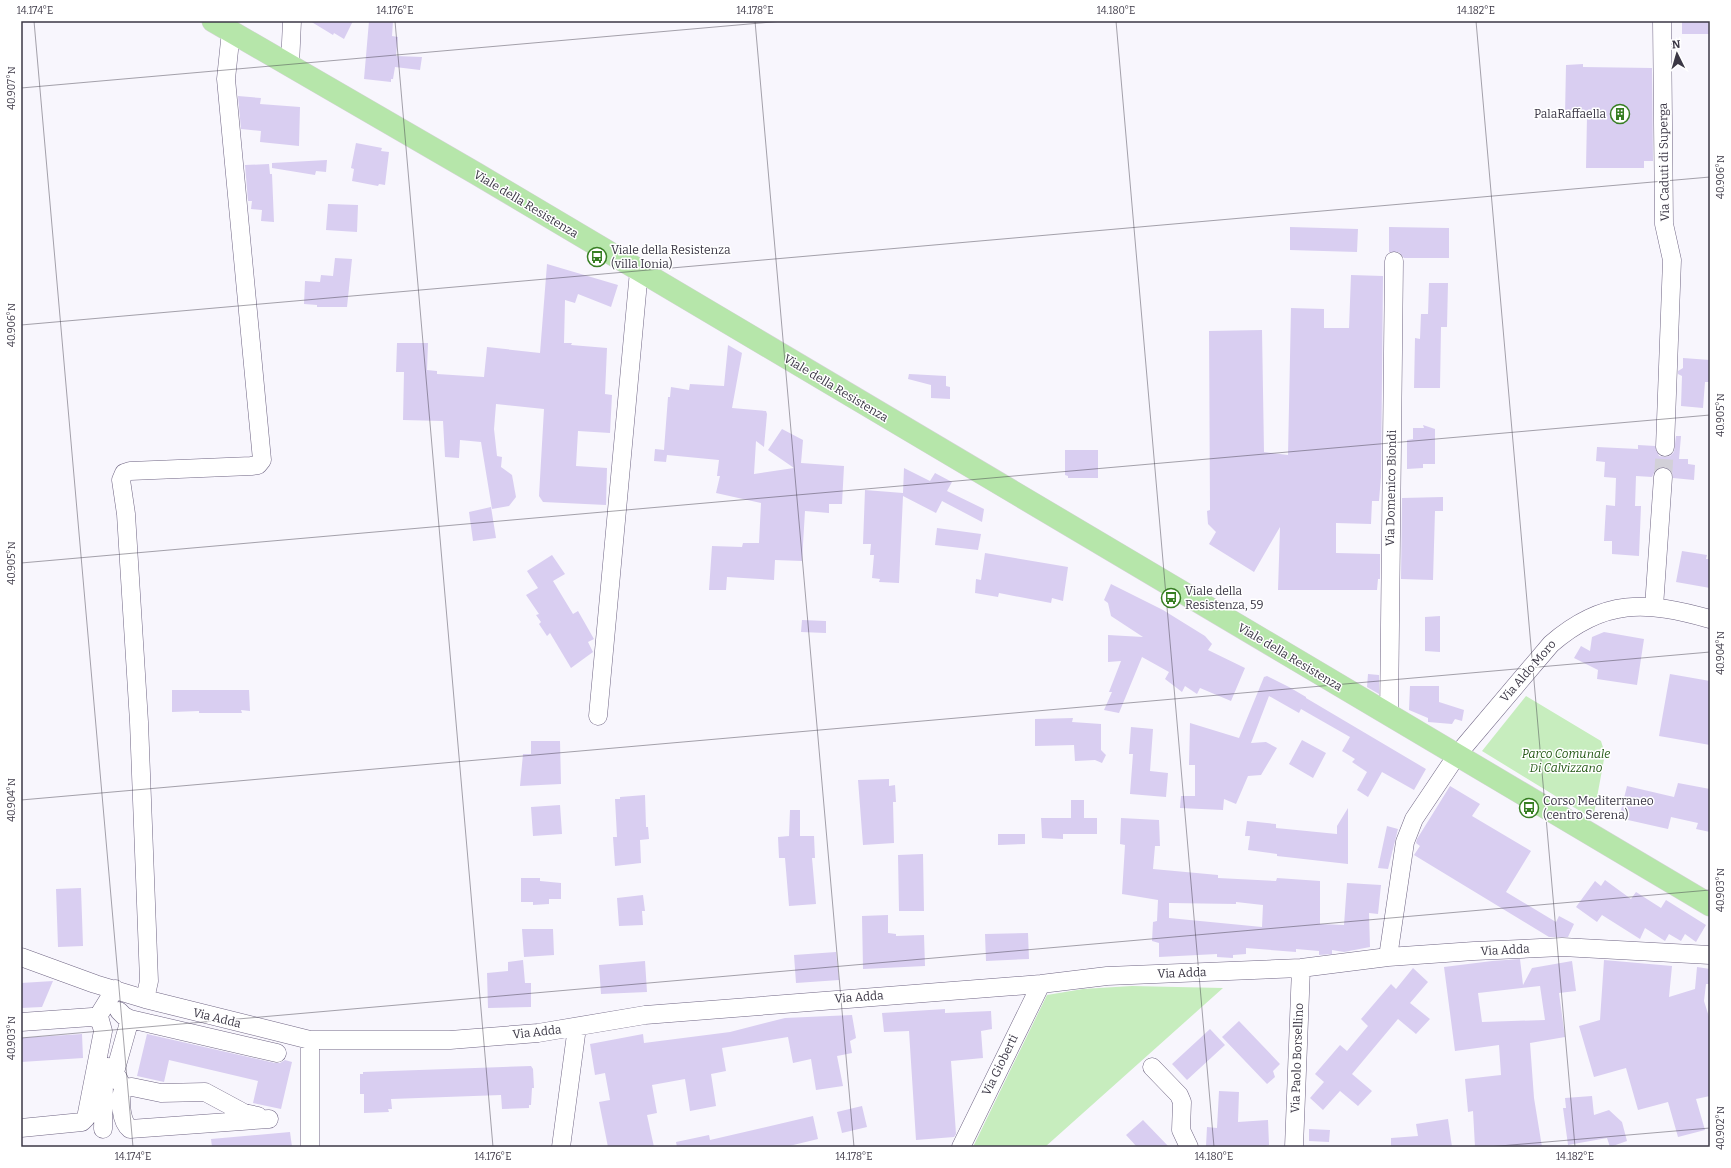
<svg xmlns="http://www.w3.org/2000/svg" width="1731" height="1168" viewBox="0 0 1731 1168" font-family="Bitter,serif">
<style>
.green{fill:#c7edbe}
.building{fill:#d9cef1;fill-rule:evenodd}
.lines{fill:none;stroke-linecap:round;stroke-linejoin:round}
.minor-tunnel{stroke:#d2d0d8;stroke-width:18;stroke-dasharray:18 9;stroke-linecap:butt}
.minor-casing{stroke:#706684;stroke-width:19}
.major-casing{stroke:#d4d3d6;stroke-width:23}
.minor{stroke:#fff;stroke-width:18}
.major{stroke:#b6e6aa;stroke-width:22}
.ticks{fill:none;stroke:#3b3745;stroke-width:1;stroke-opacity:0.45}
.labels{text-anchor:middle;stroke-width:3;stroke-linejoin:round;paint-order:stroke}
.poi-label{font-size:12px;fill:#3b3745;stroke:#fff;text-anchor:start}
.street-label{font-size:12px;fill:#3b3745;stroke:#fff}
.park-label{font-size:12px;font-style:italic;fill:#245815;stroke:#fff}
.neatline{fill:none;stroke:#3b3745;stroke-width:1.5}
.ticks-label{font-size:10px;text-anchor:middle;fill:#3b3745}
</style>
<rect width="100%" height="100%" fill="#f8f6fd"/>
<path class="green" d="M1526 696 1601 741 1605 754 1593 819 1482 751Z
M1132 986 1223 988 1045 1147H973L1047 995 1083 989Z"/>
<path class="building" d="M310 21H353L344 39 334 33 333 35Z
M369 21H393L392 36 398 37 396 56 422 57 420 70 395 67 393 79H391V82L364 79Z
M1682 21H1708L1709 34H1682Z
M1583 64V67L1652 68 1653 161H1644V168H1586L1587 116 1565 115 1566 65Z
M238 96 261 98 260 104 300 107 299 146 260 142 261 131 241 129Z
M356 143 382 148 381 151 389 152 385 185 379 184 378 186 352 181 354 169 351 168Z
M327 160 326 172 316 171 315 175 272 168V163Z
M269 164 270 174H272L274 222 261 221 262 210 251 209 252 201H248L245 165Z
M328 204 358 205 357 232 326 230Z
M1290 227 1358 229 1357 252 1290 250Z
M1389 227 1449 228V258H1404L1399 252H1389Z
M335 258 352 259 347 307H317V305L304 304 305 281 320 282 321 275 333 276Z
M547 264 618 285 611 307 578 294 575 303 565 300 564 343H572L571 345 607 348 605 394 612 395 610 433 578 431 576 466 607 468 606 505 543 502 539 496 544 409 496 404 494 429 497 456 502 457 501 467 512 475 516 497 509 506 492 509 481 442 460 440 459 458 445 457 443 421 403 420 404 372H396L397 343H428L427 370 437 371V374L484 377 487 347 540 353Z
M1351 275 1383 276 1381 477 1379 501H1372L1371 524 1336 523V553L1380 554V579H1378L1377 590H1278L1280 527 1254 572 1209 544 1216 532 1208 524 1207 511 1210 510 1209 331 1262 330 1264 452 1288 455 1291 308 1324 309V328H1349Z
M1429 283H1448L1447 327H1441L1440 388H1414L1415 338 1420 339 1421 314H1428Z
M728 345 742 353 732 408 766 411 767 414 764 447 756 441 754 474 794 468 768 450 782 429 803 440 801 463 844 466 842 504H829V513L805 511 802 561 775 560 774 580 727 577 726 590H709L712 546 742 547 743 543H759L761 503 716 493 720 476H717L719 460 667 455 666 462 654 461 655 449 664 450 668 397H670L671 387 689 390 690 384 724 386Z
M1683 358 1710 360V382H1705L1703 408 1681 406 1682 376 1678 374V371L1683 368Z
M909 374 946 376V386L950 387V399L931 398V385L908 379Z
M1423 425 1435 429V464H1423V468L1407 469V440L1413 439V428H1424Z
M1676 436H1681L1679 459H1688V464L1695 465 1694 480 1673 478 1672 472 1664 467H1659L1655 471 1652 477 1636 476 1635 506H1641L1639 556 1612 554V541H1604L1606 505 1615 506 1616 478 1604 477 1605 462 1596 461 1597 447 1638 449V445L1655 446 1659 456 1665 457 1670 456 1674 452Z
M1065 450H1098V478H1068V476L1065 475Z
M904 468 930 481 935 473 952 482 947 491 984 509 982 522 942 501 936 513 903 496 899 583 879 582 880 579 872 578 874 555H870L871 544H863L865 490 903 493Z
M1443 497V511H1435L1433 580 1401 579 1402 498Z
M491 507 496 538 473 541 469 512Z
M937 528 981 534 978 550 935 545Z
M1682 551 1707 555 1706 559H1710V588L1676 582Z
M985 553 1068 567 1063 601 1052 598 1051 603 999 593 998 597 975 593 976 579 981 580Z
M552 555 565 574 553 581 573 614 578 611 594 639 588 642 593 652 571 668 550 633 547 636 539 624 541 622 536 615 539 614 526 595 538 588 527 571Z
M1111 584 1163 610 1205 636 1212 644 1208 650 1245 668 1231 701 1200 688 1197 694 1185 686 1182 692 1165 679 1169 672 1142 657 1119 713 1104 710 1112 692H1109L1121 661 1108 662V635L1143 637 1111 616 1108 603 1104 600Z
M1440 616V652L1425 651V617Z
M802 620 826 621V633L801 632Z
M1604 632 1644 639 1637 685 1597 679 1598 670 1574 658 1581 646 1590 651 1592 637Z
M1368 674 1379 675V694L1367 687Z
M1670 674 1710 681V745L1659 736Z
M1267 676 1289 687 1306 697V698L1426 769 1414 790 1382 772 1368 797 1357 790 1367 772 1352 762 1355 759 1342 751 1350 737 1301 709 1299 713 1269 696 1251 743 1266 742 1277 748 1261 775 1248 776 1236 804 1224 799 1223 810 1180 808 1181 796H1195V765H1189L1190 723 1239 738 1264 677Z
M1410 686H1439V702L1464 710 1462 721 1455 719 1452 724 1428 722V718L1409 710Z
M172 690H249L250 711 241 710 242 713H199V711L172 712Z
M1073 718 1072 722 1101 724V750L1106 755 1102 763 1095 760 1075 761 1074 745 1035 746V719Z
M1131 727 1153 729 1150 771 1168 773 1166 797 1130 794 1133 754H1129Z
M1302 740 1326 753 1313 778 1289 764Z
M531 741H560L561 784 520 786 523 754H531Z
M889 779V786L895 785 896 802H893L894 843 863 845 858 780Z
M1678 783 1710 789V832L1696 829 1698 823 1671 817 1668 829 1619 818 1627 786 1674 797Z
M1450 786 1480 804 1472 816 1531 851 1506 892 1556 922 1559 916 1574 924 1568 937H1549L1414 855 1420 846 1416 843 1417 839Z
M645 795 646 827H648L649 839 640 840 641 863 615 866 613 837H617L615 799H620V797Z
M1071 800H1084V818H1097V834H1063V839L1042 838 1041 818H1071Z
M560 805 562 834 533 836 531 807Z
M1348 808V864L1277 856V854L1248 850 1250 836H1245L1247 821 1276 824V828L1337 834V826Z
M790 810H800V836H814L815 858H812L816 904 789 906 785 858H779L778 837 789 836Z
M1121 818 1159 820 1160 846H1155L1153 869 1218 875V878L1276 881 1277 878 1320 881V924L1344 925 1347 883 1381 885 1378 914 1369 913 1370 947 1344 952 1332 950V954L1319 955V951L1296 949V952L1246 948V954L1233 955V958L1217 957V954L1159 957V943L1152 941 1153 922 1157 921 1158 900 1122 894 1125 845 1120 844ZM1236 902 1263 905 1262 927 1169 918V903L1236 904Z
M1387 826 1398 829 1388 869 1378 868Z
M998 834H1025V844L998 845Z
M923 854 924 911H899L898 855Z
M521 878H540V881L561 883V899H549V904L533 905V902H521Z
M1605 880 1631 899 1636 892 1661 908 1666 900 1706 925 1696 942 1685 934 1681 941 1669 934 1665 941 1645 928 1640 939 1602 915 1597 922 1576 907 1595 881 1601 886Z
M81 888 83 946 58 947 56 889Z
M643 895 645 911H642L643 925 619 926 617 898Z
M888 915V933L896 934V936L924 935 925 966 863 969 862 916Z
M522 929H553L554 955 524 957Z
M1028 933 1029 959 986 961 985 934Z
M836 952 839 980 796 983 794 955Z
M1520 959 1523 985 1532 968 1572 961 1576 991 1559 993 1565 1037 1530 1043 1534 1098 1542 1147H1475L1473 1111 1468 1112 1465 1079 1501 1075 1499 1045 1455 1051 1444 967 1492 961ZM1540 986 1545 1020 1482 1022 1478 993Z
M523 960 525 983H531V1007L488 1008 487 973 508 971V962Z
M1604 960 1672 966 1669 997 1695 989 1697 967 1710 969V984H1706L1704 1001 1710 1020V1096L1696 1099 1705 1130 1678 1137 1668 1102 1638 1110 1626 1068 1594 1077 1579 1026 1600 1020Z
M645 961 647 992 601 994 599 965Z
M1413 968 1428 982 1410 1003 1430 1019 1416 1034 1398 1019 1352 1074 1372 1091 1358 1106 1340 1091 1323 1110 1310 1098 1324 1082 1315 1074 1340 1045 1347 1051 1368 1026 1361 1019 1391 984 1396 989Z
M53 981 42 1007 21 1008V983Z
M945 1009V1013L991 1011 992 1029 981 1031 983 1058 951 1061 956 1134 954 1137 916 1140 909 1031 884 1032 882 1013Z
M852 1015 856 1038 850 1041 852 1053 837 1056 843 1086 816 1090 811 1059 793 1063 788 1037 722 1048 726 1071 711 1074 716 1106 690 1111 685 1079 652 1085 657 1113 647 1115 654 1147H608L599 1102 610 1100 605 1073 595 1075 590 1044 643 1034 644 1043 730 1032 785 1018Z
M1239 1021 1280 1064 1273 1071 1275 1077 1267 1084 1222 1037Z
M1210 1029 1225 1045 1187 1080 1172 1064Z
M82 1034 83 1058 21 1062V1038Z
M147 1034 275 1063H280L285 1060 292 1062 281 1109 253 1103 258 1081 169 1060 164 1082 137 1076Z
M531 1066 533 1069 534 1088H532L531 1105H529V1108L502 1109 501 1095 391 1099 392 1109H388L389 1112 364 1113V1094H360V1074H363V1072Z
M1219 1091 1239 1092 1238 1122 1268 1120 1269 1145 1261 1147 1206 1146 1207 1127 1217 1128Z
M1592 1096 1594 1115 1609 1110 1622 1122 1627 1141 1610 1147 1607 1138 1568 1145 1563 1108H1566L1565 1098Z
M862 1106 867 1127 842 1133 837 1112Z
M813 1116 818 1139 785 1147H677L676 1142 709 1135 710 1140Z
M1448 1119 1452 1147H1391V1138L1418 1136 1416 1124Z
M1143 1120 1169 1147H1137L1126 1135Z
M1309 1129 1330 1130 1329 1142 1309 1141Z
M290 1132 292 1147H212L211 1139Z"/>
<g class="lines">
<path class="minor-tunnel" d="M1663 477 1665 447"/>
<g class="minor-casing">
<path id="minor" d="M1662 21 1664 224 1672 260 1665 447
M290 65 292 21
M1654 607 1663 477
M598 716 639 271
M1389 716 1394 261
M21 957 95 984 145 999 310 1040H450L538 1033 645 1015 1041 984 1107 976 1301 968 1388 957 1474 951 1562 947 1710 955
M1388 957 1405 842 1414 819 1457 755 1551 644C1604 598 1646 601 1710 619
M145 999 149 981 139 722 126 514 121 480 124 473 130 471 251 466 258 465 262 460 226 79 231 31
M119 1011 124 1016 130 1019 277 1053
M97 1018 115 989
M130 1019 115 1072 123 1088C120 1100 120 1121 130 1129L269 1119
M21 1022 92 1017 100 1020 103 1031 86 1118 82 1122 21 1128
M1152 1067 1179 1095 1182 1102 1181 1130 1189 1147
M123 1088 132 1087 161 1093 205 1092 244 1113 258 1116
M103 1129 104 1084 108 1067
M310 1147V1040
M561 1147 577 1027
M961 1147 1041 984
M1294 1147 1301 968"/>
</g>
<g class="major-casing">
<path id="major" d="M213 21 477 174 1710 905"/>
</g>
<use href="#minor" class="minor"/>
<use href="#major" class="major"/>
</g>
<path class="ticks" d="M34 21 133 1147M395 21 493 1147M755 21 854 1147M1116 21 1214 1147M1476 21 1575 1147M21 88 783 21M21 325 1710 177M21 563 1710 415M21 800 1710 652M21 1038 1710 890M1488 1147 1710 1128"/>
<defs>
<g id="building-ring" transform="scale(1)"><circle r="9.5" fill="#fff" stroke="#377e23" stroke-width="1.5"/><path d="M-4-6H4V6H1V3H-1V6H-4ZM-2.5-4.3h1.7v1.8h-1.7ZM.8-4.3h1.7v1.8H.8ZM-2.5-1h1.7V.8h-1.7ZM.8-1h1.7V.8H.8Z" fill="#377e23"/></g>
<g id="bus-ring" transform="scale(1)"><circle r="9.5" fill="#fff" stroke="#377e23" stroke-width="1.5"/><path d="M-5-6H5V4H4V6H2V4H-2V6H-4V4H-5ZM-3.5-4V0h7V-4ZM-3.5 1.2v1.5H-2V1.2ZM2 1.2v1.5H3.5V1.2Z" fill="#377e23"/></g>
</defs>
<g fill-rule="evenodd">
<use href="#building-ring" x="1620" y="114"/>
<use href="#bus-ring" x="597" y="257"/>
<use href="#bus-ring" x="1171" y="598"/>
<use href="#bus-ring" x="1529" y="808"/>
</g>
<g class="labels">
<g class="poi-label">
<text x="1606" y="118" text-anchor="end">PalaRaffaella</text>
<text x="611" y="254">Viale della Resistenza<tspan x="611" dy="14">(villa Ionia)</tspan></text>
<text x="1185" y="595">Viale della<tspan x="1185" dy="14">Resistenza, 59</tspan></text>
<text x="1543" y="805">Corso Mediterraneo<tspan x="1543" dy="14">(centro Serena)</tspan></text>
</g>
<g class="street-label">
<text transform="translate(1664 162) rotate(-91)" y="4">Via Caduti di Superga</text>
<text transform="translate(526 204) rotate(31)" y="4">Viale della Resistenza</text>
<text transform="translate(836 388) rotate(31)" y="4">Viale della Resistenza</text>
<text transform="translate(1391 488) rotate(-89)" y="4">Via Domenico Biondi</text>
<text transform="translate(1290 657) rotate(31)" y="4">Viale della Resistenza</text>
<text transform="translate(1528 671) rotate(-49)" y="4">Via Aldo Moro</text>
<text transform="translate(1505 950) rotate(-3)" y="4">Via Adda</text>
<text transform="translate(1182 973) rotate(-2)" y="4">Via Adda</text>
<text transform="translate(859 997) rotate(-4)" y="4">Via Adda</text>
<text transform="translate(217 1018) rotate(14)" y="4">Via Adda</text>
<text transform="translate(537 1032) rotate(-6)" y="4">Via Adda</text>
<text transform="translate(1297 1058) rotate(-88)" y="4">Via Paolo Borsellino</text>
<text transform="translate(1000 1065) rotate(-64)" y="4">Via Gioberti</text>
</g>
<g class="park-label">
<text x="1566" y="758">Parco Comunale<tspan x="1566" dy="14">Di Calvizzano</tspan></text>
</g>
</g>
<rect width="1731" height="1168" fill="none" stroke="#ffffff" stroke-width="44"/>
<g transform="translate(1677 54) rotate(355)" stroke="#ffffff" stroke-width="3" paint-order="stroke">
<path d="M0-3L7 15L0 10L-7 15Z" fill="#3b3745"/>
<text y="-6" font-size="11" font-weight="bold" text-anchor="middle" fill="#3b3745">N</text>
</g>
<rect x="22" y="22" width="1687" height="1124" class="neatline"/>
<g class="ticks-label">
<text x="35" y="14">14.174°E</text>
<text x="395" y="14">14.176°E</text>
<text x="755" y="14">14.178°E</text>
<text x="1116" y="14">14.180°E</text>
<text x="1476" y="14">14.182°E</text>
<text transform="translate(11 88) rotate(-90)" y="4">40.907°N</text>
<text transform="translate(1720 177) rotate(-90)" y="4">40.906°N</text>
<text transform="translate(11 325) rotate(-90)" y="4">40.906°N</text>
<text transform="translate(1720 415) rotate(-90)" y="4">40.905°N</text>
<text transform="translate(11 563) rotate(-90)" y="4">40.905°N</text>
<text transform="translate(1720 653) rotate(-90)" y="4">40.904°N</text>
<text transform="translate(11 800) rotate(-90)" y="4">40.904°N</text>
<text transform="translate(1720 890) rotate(-90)" y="4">40.903°N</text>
<text transform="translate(11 1038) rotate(-90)" y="4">40.903°N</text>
<text transform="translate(1720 1128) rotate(-90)" y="4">40.902°N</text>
<text x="133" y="1160">14.174°E</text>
<text x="493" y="1160">14.176°E</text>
<text x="854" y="1160">14.178°E</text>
<text x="1214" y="1160">14.180°E</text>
<text x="1575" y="1160">14.182°E</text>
</g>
</svg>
